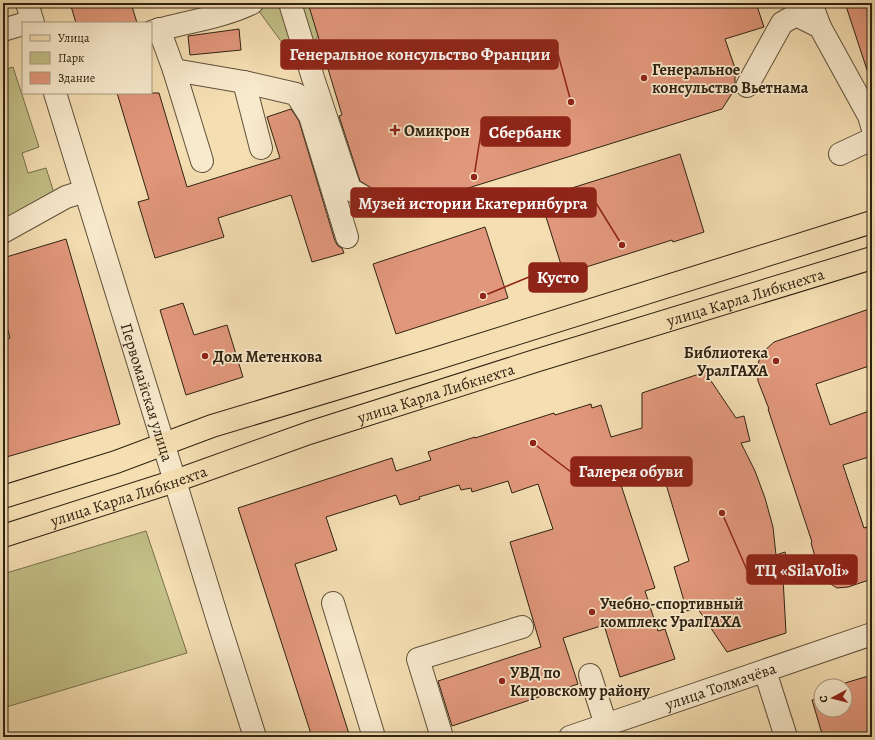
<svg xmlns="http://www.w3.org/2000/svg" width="875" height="740" viewBox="0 0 875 740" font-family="Alegreya,serif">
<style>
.green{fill:#c2bf87;stroke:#78704c}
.building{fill:#e1977b;stroke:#2f2212}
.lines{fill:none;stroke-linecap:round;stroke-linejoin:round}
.minor-casing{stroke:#60513a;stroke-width:24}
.major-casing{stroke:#2f2212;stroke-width:24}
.minor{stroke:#f8eacd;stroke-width:22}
.major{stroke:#f4deb2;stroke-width:22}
.poi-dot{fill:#8f2418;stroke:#f8eacd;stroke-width:1.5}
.labels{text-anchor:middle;stroke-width:3.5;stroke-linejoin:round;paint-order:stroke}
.poi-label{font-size:16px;font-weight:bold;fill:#2f2212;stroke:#f8eacd;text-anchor:start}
.street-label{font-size:16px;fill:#2f2212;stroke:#f8eacd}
.leader{fill:none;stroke:#8f2418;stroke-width:1.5}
.callout-dot{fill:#8f2418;stroke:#f8eacd;stroke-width:1.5}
.callout{fill:#8f2418;stroke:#8f2418;stroke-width:1.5}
.callout-label{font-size:17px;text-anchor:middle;font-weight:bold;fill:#fff}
</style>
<rect width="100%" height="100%" fill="#f4deb2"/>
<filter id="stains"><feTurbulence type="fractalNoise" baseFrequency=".005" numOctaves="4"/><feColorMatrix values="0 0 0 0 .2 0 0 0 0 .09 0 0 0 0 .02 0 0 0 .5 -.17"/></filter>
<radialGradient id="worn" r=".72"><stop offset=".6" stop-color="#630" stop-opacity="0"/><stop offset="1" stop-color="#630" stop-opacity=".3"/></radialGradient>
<path class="green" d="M253 3H339L299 66Z
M13 67 39 147 22 153 28 173 46 168 55 196 3 224V70Z
M146 531 187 653 3 708V574Z"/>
<path class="building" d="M70 3H131L137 23H76Z
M308 3H756L764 27 725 39 735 68V89L722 109 404 208 381 209 372 203 374 196 373 189 360 181 339 116 342 115Z
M845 3H872V75L869 76Z
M239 29 241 50 190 55 188 36Z
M117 93H159L187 187 280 158 267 117 291 109 299 121 335 241 338 246 342 248 344 253 312 262 291 195 218 218 224 237 155 258 138 202 149 199Z
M680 154 704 232 673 242 672 240 564 274 540 198Z
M485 227 508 298 396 334 373 264Z
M66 239 120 424 3 458V339L10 338 3 312V258Z
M183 303 194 335 227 325 243 377 186 395 160 310Z
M872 308V365L816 384 830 425 872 410V456L843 465 864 528 872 525V579L848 587 837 588 826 581 816 560 811 543 812 542 768 409H769L758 381 757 366 762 353 774 342Z
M705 372 736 418 744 416 750 441 741 443 755 471 765 498 773 527 776 555 785 552 791 574 783 578 786 633 727 652 698 609 687 611 674 567 689 561 663 474 621 485 655 588 645 591 658 631 665 629 675 659 620 677 604 625 563 638 578 684 452 726 438 681 541 647 510 542 553 529 538 484 512 493 508 481 472 492 471 488 461 490 459 485 419 497 420 499 400 505 396 495 326 517 337 550 295 564 350 737H312L238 508 392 458 396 471 431 460 428 452 475 437V438L554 413 555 415 591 404 592 408 601 405 611 437 642 428V393Z
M872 675V727L867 729 870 737H823L812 700 821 697V710H845V690L847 689 845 683Z"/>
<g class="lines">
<g class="minor-casing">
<g id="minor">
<path d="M27 3 33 23"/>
<path d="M290 3 313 78 350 189 362 196"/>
<path d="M811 3 820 27"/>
<path d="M159 29 174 70 202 161"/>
<path d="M3 30 23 24"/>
<path d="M151 32C184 22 221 18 252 3"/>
<path d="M174 70 244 82 296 94 310 116 347 237"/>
<path d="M244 82 261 148"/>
<path d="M747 86 782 23 796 15 820 27 869 116 872 126"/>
<path id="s1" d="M55 93 220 627 255 737"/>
<path d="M840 154 872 139"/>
<path d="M3 232 66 197 85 191"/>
<path d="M333 603 374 737"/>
<path d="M765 671 786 737"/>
<path d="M590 675 606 725"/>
<path d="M442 737 418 659 522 627"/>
<path id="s2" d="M570 737 872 634"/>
</g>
</g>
<g class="major-casing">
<g id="major">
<path d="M3 497 116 462 212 426 435 359 872 222"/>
<path id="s3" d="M3 536 175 481 309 433 535 361 872 258"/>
</g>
</g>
<use href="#minor" class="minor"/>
<use href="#major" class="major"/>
</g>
<g class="poi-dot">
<circle cx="644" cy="78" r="4"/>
<path d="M393 124h4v4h4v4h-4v4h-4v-4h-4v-4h4z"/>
<circle cx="205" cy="356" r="4"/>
<circle cx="776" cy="361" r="4"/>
<circle cx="592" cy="612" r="4"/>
<circle cx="502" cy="681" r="4"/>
</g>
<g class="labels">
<g class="poi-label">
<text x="652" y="75">Генеральное<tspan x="652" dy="18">консульство Вьетнама</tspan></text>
<text x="404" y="136">Омикрон</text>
<text x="768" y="358" text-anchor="end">Библиотека<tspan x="768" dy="18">УралГАХА</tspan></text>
<text x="213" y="362">Дом Метенкова</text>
<text x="600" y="609">Учебно-спортивный<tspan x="600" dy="18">комплекс УралГАХА</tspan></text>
<text x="510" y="678">УВД по<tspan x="510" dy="18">Кировскому району</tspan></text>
</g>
<g class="street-label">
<text dy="6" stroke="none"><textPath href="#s3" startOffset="780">улица Карла Либкнехта</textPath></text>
<text dy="6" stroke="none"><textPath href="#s1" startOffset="313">Первомайская улица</textPath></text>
<text dy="6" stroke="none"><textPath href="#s3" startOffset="456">улица Карла Либкнехта</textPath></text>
<text dy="6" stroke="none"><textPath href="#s3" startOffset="132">улица Карла Либкнехта</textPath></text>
<text dy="6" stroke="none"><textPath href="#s2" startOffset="159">улица Толмачёва</textPath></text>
</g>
</g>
<path class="leader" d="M571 102L558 54M474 177L481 132M622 245L596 203M483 296L529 277M533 443L571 472M722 513L747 570"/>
<g class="callout-dot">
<circle cx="571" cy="102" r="4"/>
<circle cx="474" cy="177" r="4"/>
<circle cx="622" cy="245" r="4"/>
<circle cx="483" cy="296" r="4"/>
<circle cx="533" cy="443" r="4"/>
<circle cx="722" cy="513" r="4"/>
</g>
<g class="callout">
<rect x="281" y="40" width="277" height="29" rx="4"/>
<rect x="481" y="117" width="89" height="29" rx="4"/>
<rect x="351" y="188" width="245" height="29" rx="4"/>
<rect x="529" y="263" width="58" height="29" rx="4"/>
<rect x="571" y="457" width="121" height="29" rx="4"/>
<rect x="747" y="555" width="110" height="29" rx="4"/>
</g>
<g class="callout-label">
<text x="420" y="60">Генеральное консульство Франции</text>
<text x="525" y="138">Сбербанк</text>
<text x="473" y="209">Музей истории Екатеринбурга</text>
<text x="558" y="283">Кусто</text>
<text x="631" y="477">Галерея обуви</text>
<text x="802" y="576">ТЦ «SilaVoli»</text>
</g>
<rect width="875" height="740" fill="none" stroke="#f4deb2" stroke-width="16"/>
<rect x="4" y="4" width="867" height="732" fill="none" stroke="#2f2212" stroke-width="2"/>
<rect x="8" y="8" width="859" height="724" fill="none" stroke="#2f2212"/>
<rect x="22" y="22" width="130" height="72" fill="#f8eacd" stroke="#a89a82"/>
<rect x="30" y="35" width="20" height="6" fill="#f4deb2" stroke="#a89a82"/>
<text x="58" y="42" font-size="12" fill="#2f2212">Улица</text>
<rect x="30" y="52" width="20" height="12" fill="#c2bf87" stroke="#a89a82"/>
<text x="58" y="62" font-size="12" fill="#2f2212">Парк</text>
<rect x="30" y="72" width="20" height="12" fill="#e1977b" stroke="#a89a82"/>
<text x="58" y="82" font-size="12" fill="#2f2212">Здание</text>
<g transform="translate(833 698) rotate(263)"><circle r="19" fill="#f8eacd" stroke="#a89a82"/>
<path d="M0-3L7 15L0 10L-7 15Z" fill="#8f2418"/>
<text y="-6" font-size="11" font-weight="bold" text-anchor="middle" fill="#2f2212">С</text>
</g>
<rect width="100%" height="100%" filter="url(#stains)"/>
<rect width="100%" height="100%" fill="url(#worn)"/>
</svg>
